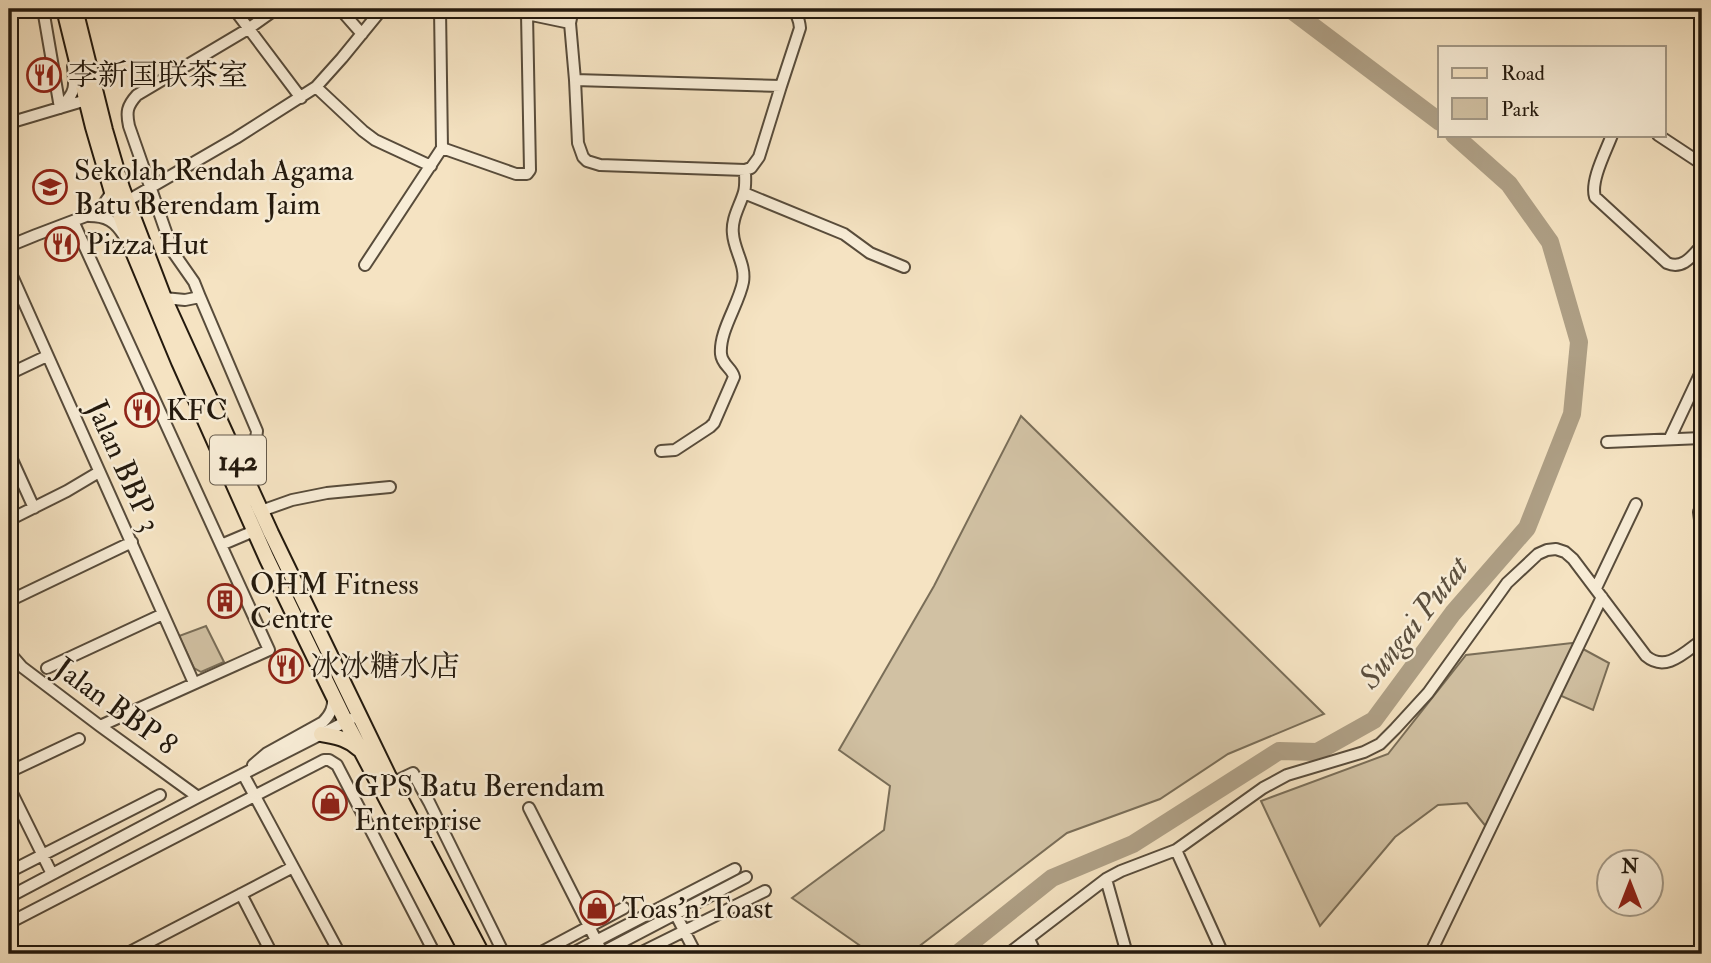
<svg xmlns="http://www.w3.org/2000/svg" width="1711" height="963" viewBox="0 0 1711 963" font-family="'IM FELL Double Pica','Noto Serif SC',serif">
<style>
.green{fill:#d1c1a3;stroke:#7a6e58;stroke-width:2}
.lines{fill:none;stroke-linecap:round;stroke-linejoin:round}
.river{stroke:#ae9f85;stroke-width:18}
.minor-casing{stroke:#584c3b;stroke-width:14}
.major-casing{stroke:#241a0e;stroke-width:18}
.minor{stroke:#f8edd7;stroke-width:10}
.major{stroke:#f5e3c2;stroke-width:14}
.labels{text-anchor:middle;stroke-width:5;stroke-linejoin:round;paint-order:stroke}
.shield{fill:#f8edd7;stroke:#64594a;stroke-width:2}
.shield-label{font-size:28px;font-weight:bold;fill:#241a0e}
.poi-label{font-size:30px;fill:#241a0e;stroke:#f8edd7;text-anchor:start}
.street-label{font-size:30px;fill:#241a0e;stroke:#f8edd7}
.water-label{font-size:32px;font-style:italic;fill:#5b4f3e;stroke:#f8edd7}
</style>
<rect width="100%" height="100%" fill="#f5e3c2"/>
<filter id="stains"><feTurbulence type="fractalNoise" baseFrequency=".00286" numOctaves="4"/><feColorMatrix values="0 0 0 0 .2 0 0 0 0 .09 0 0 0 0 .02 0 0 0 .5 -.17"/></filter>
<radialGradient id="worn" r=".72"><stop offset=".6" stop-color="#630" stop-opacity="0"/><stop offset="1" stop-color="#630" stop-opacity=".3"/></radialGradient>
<path class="green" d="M1021 416 1324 714 1228 754 1160 799 1067 833 909 954H872L792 898 884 830 890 786 839 750 934 586Z
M206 626 224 662 201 672 194 668 179 636Z
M1572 643 1609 663 1593 710 1555 693 1492 834 1467 803 1438 805 1395 837 1320 926 1261 801 1388 754 1466 655Z"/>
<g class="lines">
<path class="river" d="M1290 9 1440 122
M957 954 1052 878 1133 844 1279 751 1317 752 1374 720 1453 613 1527 528 1572 414 1579 342 1550 242 1509 184 1454 135"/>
<g class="minor-casing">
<path id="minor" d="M43 9 60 108
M234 9 301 98
M340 9 362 34
M511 9 527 14 570 23
M573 9 570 23 575 80 578 143 583 157 587 161 600 165 745 170 751 168 759 157 781 86
M575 80 781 86 800 28C799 19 797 13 790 9
M316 87 363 131 375 140 431 166
M62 106C76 92 75 86 73 67
M9 123 93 98
M1612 135C1606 151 1590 181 1595 197L1667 263C1683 270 1692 256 1702 245
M1658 135 1702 164
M442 148 516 174H527L530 170 527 14
M744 193 844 234 870 253 904 267
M122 204 236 138 316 87 342 58 382 9
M89 216C106 216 115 221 124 236
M73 221 269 650 100 726
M9 246 36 235 86 216 98 210 103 205 112 192
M365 265 442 148 440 9
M9 269 194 683
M200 297 194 282 173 252 129 126C126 112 127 106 137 95L248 29 276 9
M164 298 185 300 200 297 257 431 256 439 240 463
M9 374 47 356
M1670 438 1702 370
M1607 442 1702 438
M661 451 675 450 710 427 714 423 734 377C732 368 722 365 721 354 719 331 739 304 743 282 746 265 734 250 733 234 731 219 740 206 744 192 746 185 745 178 745 170
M9 453 34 508
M261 511 292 500 327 493 390 487
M1699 512 1702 535
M9 520 67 491 99 472
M221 545 254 531
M1596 588 1636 504
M9 601 132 542
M9 652 22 667 100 726 198 797
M47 668 163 614
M253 765 267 753 323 722C331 714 334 707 333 695
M9 772 79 739
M243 774 340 954
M392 783 413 773 429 802 504 954
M9 787 52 874
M529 808 599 946
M1176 850 1223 954
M9 872 160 795
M1106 879 1127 954
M241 894 272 954
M9 897 198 797 351 719
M673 909 696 954
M9 923 324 760H329L337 765 435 954
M1029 939 1036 954
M126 954 293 867
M538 954 624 908
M571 954 735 869
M599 954 746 877
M638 954 765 891
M1008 954 1106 879 1121 871 1176 850 1263 788 1287 775 1364 752 1380 744 1395 729 1428 693 1507 583 1538 554 1547 550 1556 549 1565 552 1573 559 1646 656C1666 673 1685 652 1702 640
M1430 954 1602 597"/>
</g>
<g class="major-casing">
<path id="major" d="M64 9 93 127 112 192 134 254 179 362 267 559 305 638 346 722 468 954
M75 9 105 130 122 188 164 298 271 533 392 783 482 954
M321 734C336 737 347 738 359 749"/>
</g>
<use href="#minor" class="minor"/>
<use href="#major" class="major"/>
</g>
<defs>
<g id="restaurant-ring" transform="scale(1.75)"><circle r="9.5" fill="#f8edd7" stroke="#8f2418" stroke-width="1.5"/><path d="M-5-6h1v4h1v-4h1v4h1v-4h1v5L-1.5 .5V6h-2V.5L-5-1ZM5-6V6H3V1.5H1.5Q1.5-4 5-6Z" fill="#8f2418"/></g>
<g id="school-ring" transform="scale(1.75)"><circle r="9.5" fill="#f8edd7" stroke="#8f2418" stroke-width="1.5"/><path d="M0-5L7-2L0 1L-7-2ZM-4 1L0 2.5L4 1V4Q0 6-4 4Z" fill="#8f2418"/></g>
<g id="building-ring" transform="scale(1.75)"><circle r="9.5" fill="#f8edd7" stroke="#8f2418" stroke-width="1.5"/><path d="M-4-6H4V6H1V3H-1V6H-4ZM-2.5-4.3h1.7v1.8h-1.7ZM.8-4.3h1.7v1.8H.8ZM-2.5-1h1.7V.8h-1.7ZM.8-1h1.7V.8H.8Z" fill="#8f2418"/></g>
<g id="shop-ring" transform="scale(1.75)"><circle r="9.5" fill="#f8edd7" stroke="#8f2418" stroke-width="1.5"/><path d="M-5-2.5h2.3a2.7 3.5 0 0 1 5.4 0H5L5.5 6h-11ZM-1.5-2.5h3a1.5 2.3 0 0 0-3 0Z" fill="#8f2418"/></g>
</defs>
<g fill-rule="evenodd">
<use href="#restaurant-ring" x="44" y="75"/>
<use href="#school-ring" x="50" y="187"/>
<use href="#restaurant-ring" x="62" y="244"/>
<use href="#restaurant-ring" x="142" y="410"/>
<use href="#building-ring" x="225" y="601"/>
<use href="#restaurant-ring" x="286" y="666"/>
<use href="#shop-ring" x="330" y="803"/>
<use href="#shop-ring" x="597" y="908"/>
</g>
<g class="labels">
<rect class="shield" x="210" y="435.5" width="56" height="49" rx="5"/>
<g class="shield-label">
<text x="238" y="470">142</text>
</g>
<g class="poi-label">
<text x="68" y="85">李新国联茶室</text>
<text x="74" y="180">Sekolah Rendah Agama<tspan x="74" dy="34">Batu Berendam Jaim</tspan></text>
<text x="86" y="254">Pizza Hut</text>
<text x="166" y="420">KFC</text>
<text x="250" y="594">OHM Fitness<tspan x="250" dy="34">Centre</tspan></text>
<text x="310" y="676">冰冰糖水店</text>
<text x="354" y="796">GPS Batu Berendam<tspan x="354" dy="34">Enterprise</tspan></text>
<text x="622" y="918">Toas'n'Toast</text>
</g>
<g class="street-label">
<text transform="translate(124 466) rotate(66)" y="10">Jalan BBP 3</text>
<text transform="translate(116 706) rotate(36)" y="10">Jalan BBP 8</text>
</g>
<g class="water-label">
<text transform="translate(1413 622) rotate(-52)" y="11">Sungai Putat</text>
</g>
</g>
<rect width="1711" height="963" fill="none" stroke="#f5e3c2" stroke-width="35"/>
<rect x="10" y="10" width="1690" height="942" fill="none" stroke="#241a0e" stroke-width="3.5"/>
<rect x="18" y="18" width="1676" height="928" fill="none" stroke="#241a0e" stroke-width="2"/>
<rect x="1438" y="46" width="228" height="91" fill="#f8edd7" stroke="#a39987" stroke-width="2"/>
<rect x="1452" y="68" width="35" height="10" fill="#f5e3c2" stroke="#a39987" stroke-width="2"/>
<text x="1501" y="80" font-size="21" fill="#241a0e">Road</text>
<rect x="1452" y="98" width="35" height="21" fill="#d1c1a3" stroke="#a39987" stroke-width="2"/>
<text x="1501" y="116" font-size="21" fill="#241a0e">Park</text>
<g transform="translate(1630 883)"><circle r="33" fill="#f8edd7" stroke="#a39987" stroke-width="2"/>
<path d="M0-5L12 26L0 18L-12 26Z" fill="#8f2418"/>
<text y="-10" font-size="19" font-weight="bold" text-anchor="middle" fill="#241a0e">N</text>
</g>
<rect width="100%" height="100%" filter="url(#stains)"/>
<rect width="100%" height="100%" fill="url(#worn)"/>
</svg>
